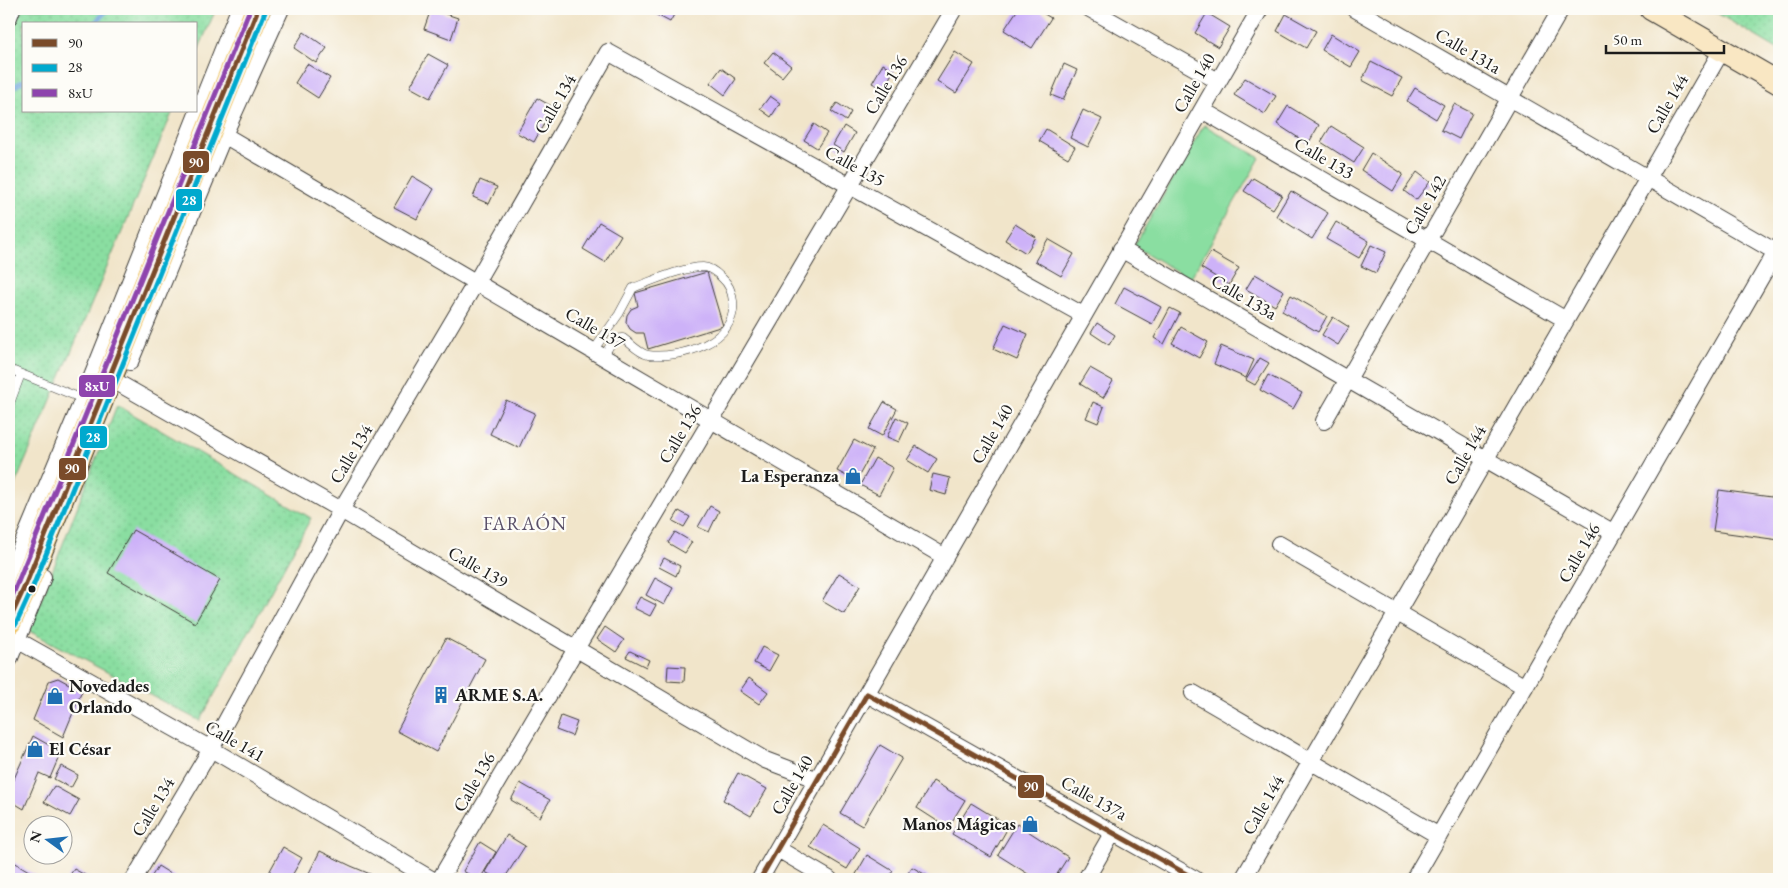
<svg xmlns="http://www.w3.org/2000/svg" width="1788" height="888" viewBox="0 0 1788 888" font-family="'EB Garamond',serif">
<style>
.grass{fill:url(#grass-dots);stroke:#537d5e}
.park{fill:#8adea1;stroke:#537d5e}
.lines{fill:none;stroke-linecap:round;stroke-linejoin:round}
.stream{stroke:#6fa4dc;stroke-width:5}
.building{fill:#cdb2f8}
.service-casing{stroke:#3c3a36;stroke-width:9}
.minor-casing{stroke:#3c3a36;stroke-width:18}
.secondary-casing{stroke:#3c3a36;stroke-width:24}
.trunk-casing{stroke:#3c3a36;stroke-width:28}
.service{stroke:#fff;stroke-width:8}
.minor{stroke:#fff;stroke-width:16}
.secondary{stroke:#f9e7c3;stroke-width:22}
.trunk{stroke:#efc469;stroke-width:26}
.bus-1-casing{stroke:#fdfcf7;stroke-width:9}
.bus-2-casing{stroke:#fdfcf7;stroke-width:9}
.bus-3-casing{stroke:#fdfcf7;stroke-width:9}
.bus-1{stroke:#7a4b2a;stroke-width:5}
.bus-2{stroke:#00a9ce;stroke-width:5}
.bus-3{stroke:#8e44ad;stroke-width:5}
.bus-dot{fill:#1c1c1c;stroke:#fdfcf7;stroke-width:2}
.labels{text-anchor:middle;stroke-width:4.5;stroke-linejoin:round;paint-order:stroke}
.street-label{font-size:18px;fill:#1c1c1c;stroke:#fdfcf7}
.poi-label{font-size:18px;font-weight:bold;fill:#1c1c1c;stroke:#fdfcf7;text-anchor:start}
.neighbourhood-label{font-size:19px;letter-spacing:1px;fill:#5a5069;stroke:#fdfcf7}
.line-badge{stroke:#fdfcf7;stroke-width:2}
.badge-label{font-size:14px;text-anchor:middle;font-weight:bold;fill:#fff}
</style>
<defs>
<pattern id="grass-dots" width="8" height="8" patternUnits="userSpaceOnUse" patternTransform="scale(1.25)"><rect width="8" height="8" fill="#8adea1"/><path d="M2 2h.1M6 6h.1" fill="none" stroke="#76be8a" stroke-width="1.8" stroke-linecap="round"/></pattern>
</defs>
<rect width="100%" height="100%" fill="#fdfcf7"/>
<filter id="ink" filterUnits="userSpaceOnUse"><feTurbulence type="fractalNoise" baseFrequency=".02" numOctaves="2"/><feDisplacementMap in="SourceGraphic" scale="10" xChannelSelector="R" yChannelSelector="G"/><feConvolveMatrix kernelMatrix="1 2 1 2 8 2 1 2 1" color-interpolation-filters="sRGB"/></filter>
<filter id="wash" filterUnits="userSpaceOnUse"><feTurbulence type="fractalNoise" baseFrequency=".0096" numOctaves="4" result="noise"/><feDisplacementMap in="SourceGraphic" scale="20" xChannelSelector="R" yChannelSelector="G"/><feGaussianBlur stdDeviation="1.12" result="paint"/><feColorMatrix in="noise" values="0 0 0 0 0 0 0 0 0 0 0 0 0 0 0 0 0 1.4 0 .05"/><feComposite in="paint" operator="in"/></filter>
<g filter="url(#wash)">
<rect width="100%" height="100%" fill="#f1e5ca"/>
<path class="grass" d="M21 9H216L196 55V24H24V111H173L9 499V30L11 31Z
M1710 9H1779V50Z
M117 405 311 518 200 721 29 631Z"/>
<path class="park" d="M1204 125 1260 158 1190 279 1134 246Z"/>
<g class="lines">
<path class="stream" d="M94 24 108 9
M9 89 24 81"/>
</g>
<g id="blocks">
<path class="building" d="M431 9 458 18 451 39 424 29Z
M655 9H677L670 22 653 13Z
M1018 9H1036L1051 18 1032 48 1004 30Z
M1207 13 1230 27 1218 47 1195 33Z
M1286 14 1316 31 1306 48 1277 31Z
M304 32 327 48 316 63 294 48Z
M1331 34 1360 52 1351 67 1322 50Z
M773 52 791 66 782 77 764 63Z
M955 52 974 64 956 93 937 81Z
M428 54 448 65 430 98 410 87Z
M1371 62 1402 78 1392 96 1362 80Z
M307 64 330 78 318 98 295 83Z
M883 64 894 70 883 89 872 83Z
M1064 64 1077 70 1063 100 1051 95Z
M721 68 736 79 725 95 710 83Z
M1245 78 1276 96 1265 114 1234 95Z
M1415 88 1444 105 1436 119 1407 101Z
M770 96 780 103 771 117 760 109Z
M537 98 553 107 534 142 517 133Z
M837 103 851 112 846 121 831 111Z
M1454 104 1472 113 1459 139 1441 130Z
M1288 106 1319 125 1308 144 1277 124Z
M1083 110 1102 119 1088 147 1070 138Z
M814 124 827 133 817 148 804 140Z
M844 126 855 133 844 152 833 145Z
M1331 126 1364 147 1354 163 1321 142Z
M1046 129 1075 147 1068 158 1039 141Z
M1371 153 1403 174 1393 191 1361 170Z
M1417 172 1430 182 1416 200 1404 191Z
M412 176 434 189 417 219 394 207Z
M1253 178 1282 195 1273 209 1244 191Z
M480 180 497 187 489 204 473 197Z
M1291 191 1328 213 1312 239 1276 216Z
M599 222 621 235 605 262 583 249Z
M1336 222 1369 241 1359 258 1326 239Z
M1015 224 1036 237 1026 253 1005 240Z
M1048 239 1074 254 1061 276 1035 261Z
M1371 245 1386 252 1376 273 1361 266Z
M1211 252 1239 268 1229 285 1201 268Z
M707 272 723 326 648 349 644 333H636L630 329 626 322 627 315 631 309 638 306 635 293Z
M1255 274 1284 291 1275 306 1246 289Z
M1124 287 1161 307 1152 324 1115 304Z
M1291 295 1327 316 1318 332 1282 311Z
M1170 308 1180 313 1164 344 1154 338Z
M1333 317 1349 327 1338 345 1322 335Z
M1097 323 1115 335 1109 345 1091 333Z
M1005 324 1028 334 1017 360 993 349Z
M1181 327 1208 342 1199 358 1172 343Z
M1221 346 1254 360 1246 378 1214 364Z
M1260 358 1269 363 1255 385 1246 380Z
M1090 368 1113 381 1103 398 1080 384Z
M1268 375 1302 393 1293 409 1260 390Z
M506 400 535 413 519 448 490 434Z
M884 402 897 409 882 436 869 429Z
M1093 402 1104 407 1098 423 1086 418Z
M896 417 908 423 899 442 887 437Z
M854 440 873 450 856 481 837 471Z
M916 446 937 459 928 473 907 460Z
M875 458 893 468 879 495 860 485Z
M933 474 950 478 946 495 929 490Z
M1719 490 1779 498V540L1713 531Z
M710 506 719 511 709 532 698 527Z
M679 511 690 517 684 527 673 521Z
M133 530 220 580 195 623 108 573Z
M675 532 692 542 685 553 668 543Z
M664 558 680 566 676 576 659 567Z
M839 573 860 586 844 614 822 601Z
M655 578 673 588 664 605 646 595Z
M640 597 656 605 650 616 634 608Z
M605 627 624 640 616 652 597 639Z
M446 638 485 659 436 752 397 731Z
M762 647 778 655 769 671 754 663Z
M630 651 649 660 646 667 626 657Z
M668 666 685 667 684 682 667 681Z
M58 678 82 691 63 737 33 720 49 681Z
M749 678 768 692 759 704 740 691Z
M561 716 577 722 572 736 556 730Z
M33 736 61 752 50 778 39 773 24 809 9 800V790Z
M880 745 902 758 862 826 840 813Z
M61 766 78 775 71 788 54 779Z
M738 773 767 789 751 816 723 800Z
M933 781 965 800 948 828 917 808Z
M520 783 550 800 540 817 511 800Z
M54 786 79 800 70 816 44 802Z
M971 803 1009 826 991 857 952 834Z
M1017 824 1068 857 1054 879H1036L998 855Z
M823 825 860 848 847 869 810 847Z
M507 835 525 846 504 879H498L485 872Z
M480 842 496 852 480 879H477L463 871Z
M283 847 302 858 290 879H274L267 876Z
M320 851 351 866 382 879H306Z
M867 855 893 871 888 879H861L855 876Z
M9 859 37 876 35 879H9Z
M158 866 179 879H150Z
M912 867 933 879H904Z
M74 869 92 879H67Z"/>
</g>
</g>
<g filter="url(#ink)">
<use href="#blocks" fill-opacity="0" stroke="#3c3a36" stroke-width="1"/>
<g class="lines">
<g class="service-casing">
<path id="service" d="M593 351 619 314 633 288C652 281 683 267 703 267 710 267 717 273 722 278 729 284 732 292 733 301 738 342 680 359 648 355 640 354 630 343 623 338L614 339 603 357
M9 369 83 399
M9 406 21 374"/>
</g>
<g class="minor-casing">
<path id="minor" d="M1090 9 1218 81
M1355 9 1776 252
M9 17 12 9
M1202 110 1566 320
M224 135 945 557
M1121 249 1614 533
M130 362 224 135 281 9
M120 384 341 510 765 760 818 780
M1324 421 1561 9
M1279 544 1525 687
M9 576 83 399 239 9
M17 640 211 749 431 879
M9 660 43 577
M1193 693 1439 836
M867 694 1195 879
M778 849 829 879
M134 879 211 749 341 510 476 282 608 52 1083 315
M440 879 954 9
M760 879 1260 9
M1086 879 1113 832
M1243 879 1722 50
M1414 879 1779 246"/>
</g>
<g class="secondary-casing">
<path id="secondary" d="M1651 9 1779 83"/>
</g>
<g class="trunk-casing">
<path id="trunk" d="M9 621 25 586 258 9"/>
</g>
<use href="#service" class="service"/>
<use href="#minor" class="minor"/>
<use href="#secondary" class="secondary"/>
<use href="#trunk" class="trunk"/>
<g class="bus-1-casing">
<path id="bus-1" d="M9 621 25 586 258 9
M867 694 1195 879
M760 879 867 694"/>
</g>
<g class="bus-2-casing">
<path id="bus-2" d="M16 624 32 589 265 12"/>
</g>
<g class="bus-3-casing">
<path id="bus-3" d="M9 604 250 9"/>
</g>
<use href="#bus-1" class="bus-1"/>
<use href="#bus-2" class="bus-2"/>
<use href="#bus-3" class="bus-3"/>
</g>
</g>
<defs>
<g id="shop-bare" transform="scale(1.35)"><path d="M-5-2.5h2.3a2.7 3.5 0 0 1 5.4 0H5L5.5 6h-11ZM-1.5-2.5h3a1.5 2.3 0 0 0-3 0Z" fill="#1f6fb2" stroke="#fdfcf7" stroke-width="2.5" paint-order="stroke"/></g>
<g id="building-bare" transform="scale(1.35)"><path d="M-4-6H4V6H1V3H-1V6H-4ZM-2.5-4.3h1.7v1.8h-1.7ZM.8-4.3h1.7v1.8H.8ZM-2.5-1h1.7V.8h-1.7ZM.8-1h1.7V.8H.8Z" fill="#1f6fb2" stroke="#fdfcf7" stroke-width="2.5" paint-order="stroke"/></g>
</defs>
<g fill-rule="evenodd">
<use href="#shop-bare" x="853" y="476"/>
<use href="#building-bare" x="441" y="695"/>
<use href="#shop-bare" x="55" y="696"/>
<use href="#shop-bare" x="35" y="749"/>
<use href="#shop-bare" x="1030" y="824"/>
</g>
<circle class="bus-dot" cx="32" cy="589" r="4.5"/>
<g class="labels">
<g class="street-label">
<text transform="translate(1468 51) rotate(30)" y="6">Calle 131a</text>
<text transform="translate(1194 83) rotate(-60)" y="6">Calle 140</text>
<text transform="translate(886 85) rotate(-59)" y="6">Calle 136</text>
<text transform="translate(555 104) rotate(-60)" y="6">Calle 134</text>
<text transform="translate(1667 104) rotate(-60)" y="6">Calle 144</text>
<text transform="translate(1324 158) rotate(30)" y="6">Calle 133</text>
<text transform="translate(855 166) rotate(29)" y="6">Calle 135</text>
<text transform="translate(1425 205) rotate(-60)" y="6">Calle 142</text>
<text transform="translate(1244 297) rotate(30)" y="6">Calle 133a</text>
<text transform="translate(595 328) rotate(30)" y="6">Calle 137</text>
<text transform="translate(680 434) rotate(-59)" y="6">Calle 136</text>
<text transform="translate(992 434) rotate(-60)" y="6">Calle 140</text>
<text transform="translate(351 454) rotate(-59)" y="6">Calle 134</text>
<text transform="translate(1465 455) rotate(-60)" y="6">Calle 144</text>
<text transform="translate(1579 553) rotate(-60)" y="6">Calle 146</text>
<text transform="translate(478 567) rotate(30)" y="6">Calle 139</text>
<text transform="translate(235 741) rotate(30)" y="6">Calle 141</text>
<text transform="translate(474 782) rotate(-60)" y="6">Calle 136</text>
<text transform="translate(792 785) rotate(-60)" y="6">Calle 140</text>
<text transform="translate(1094 798) rotate(29)" y="6">Calle 137a</text>
<text transform="translate(1263 805) rotate(-60)" y="6">Calle 144</text>
<text transform="translate(153 807) rotate(-59)" y="6">Calle 134</text>
</g>
<g class="poi-label">
<text x="839" y="482" text-anchor="end">La Esperanza</text>
<text x="69" y="692">Novedades<tspan x="69" dy="21">Orlando</tspan></text>
<text x="455" y="701">ARME S.A.</text>
<text x="49" y="755">El César</text>
<text x="1016" y="830" text-anchor="end">Manos Mágicas</text>
</g>
<g class="neighbourhood-label">
<text x="525" y="530">FARAÓN</text>
</g>
</g>
<g class="line-badge">
<rect x="182" y="150" width="28" height="24" rx="5" fill="#7a4b2a"/>
<rect x="175" y="188" width="28" height="24" rx="5" fill="#00a9ce"/>
<rect x="78" y="374" width="38" height="24" rx="5" fill="#8e44ad"/>
<rect x="79" y="425" width="29" height="24" rx="5" fill="#00a9ce"/>
<rect x="58" y="457" width="29" height="24" rx="5" fill="#7a4b2a"/>
<rect x="1017" y="774" width="28" height="25" rx="5" fill="#7a4b2a"/>
</g>
<g class="badge-label">
<text x="196" y="167">90</text>
<text x="189" y="205">28</text>
<text x="97" y="391">8xU</text>
<text x="93" y="442">28</text>
<text x="72" y="473">90</text>
<text x="1031" y="791">90</text>
</g>
<rect width="1788" height="888" fill="none" stroke="#fdfcf7" stroke-width="30"/>
<rect x="22" y="22" width="175" height="90" fill="#fdfcf7" stroke="#a3a29f"/>
<rect x="32" y="39" width="25" height="8" fill="#7a4b2a" stroke="#a3a29f"/>
<text x="68" y="48" font-size="15" fill="#1c1c1c">90</text>
<rect x="32" y="64" width="25" height="8" fill="#00a9ce" stroke="#a3a29f"/>
<text x="68" y="72" font-size="15" fill="#1c1c1c">28</text>
<rect x="32" y="89" width="25" height="8" fill="#8e44ad" stroke="#a3a29f"/>
<text x="68" y="98" font-size="15" fill="#1c1c1c">8xU</text>
<g transform="translate(48 840) rotate(285)"><circle r="24" fill="#fdfcf7" stroke="#a3a29f"/>
<path d="M0-4L9 19L0 12L-9 19Z" fill="#1f6fb2"/>
<text y="-8" font-size="14" font-weight="bold" text-anchor="middle" fill="#1c1c1c">N</text>
</g>
<path d="M1606 45v8h118v-8" fill="none" stroke="#1c1c1c" stroke-width="2.5"/>
<text x="1613" y="45" font-size="15" fill="#1c1c1c" stroke="#fdfcf7" stroke-width="4" paint-order="stroke">50 m</text>
</svg>
